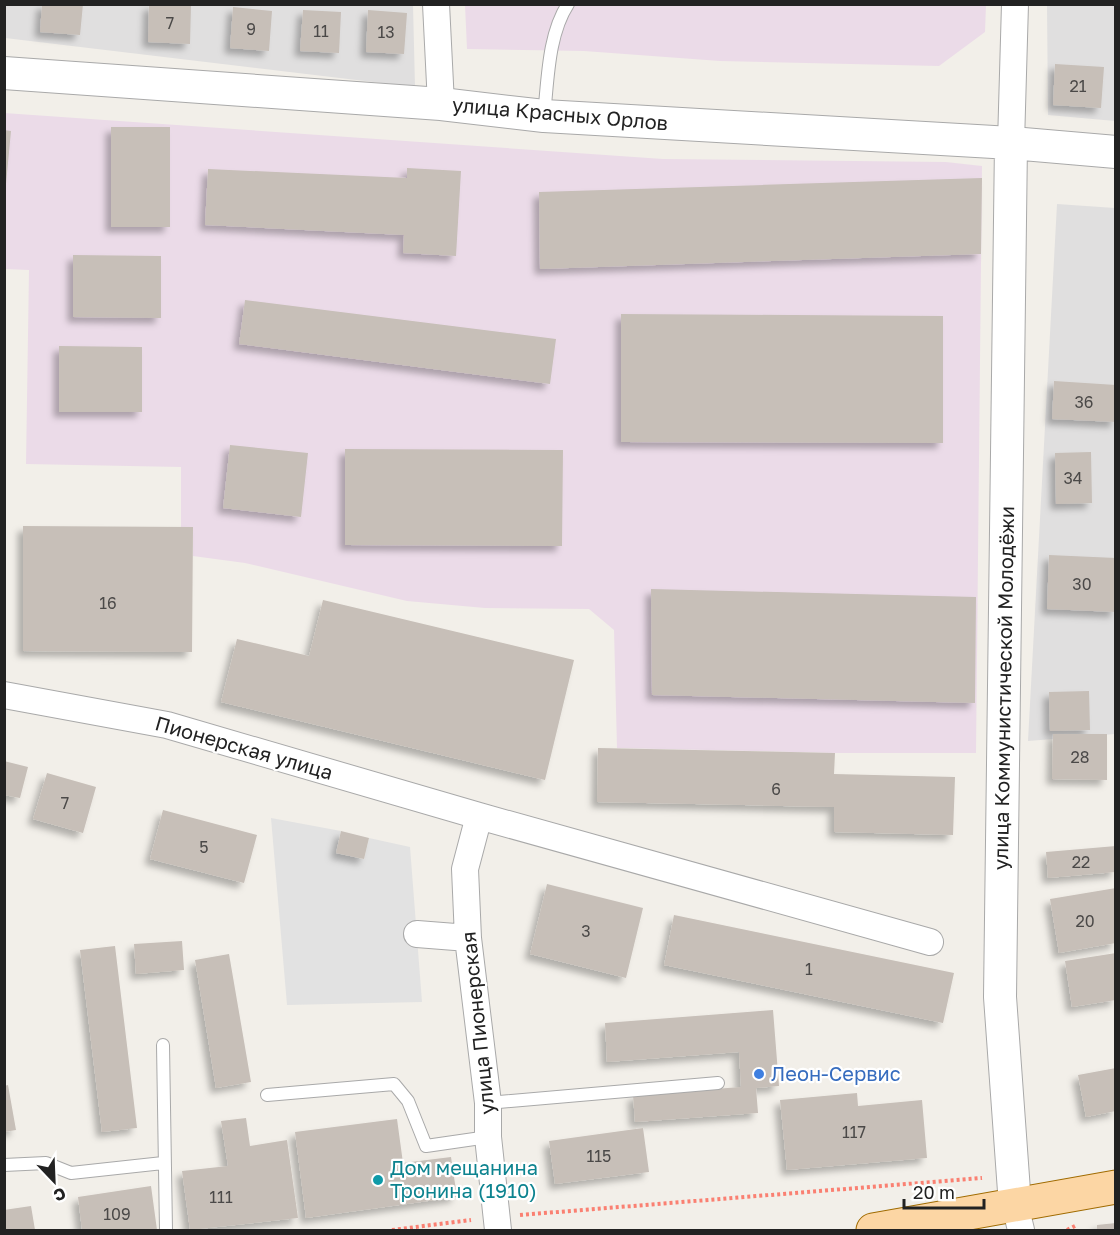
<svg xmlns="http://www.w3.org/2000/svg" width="1120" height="1235" viewBox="0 0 1120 1235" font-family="'Golos Text',sans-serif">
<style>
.residential{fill:#e0dfdf}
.industrial{fill:#ebdbe8}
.parking{fill:#e2e2e2}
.building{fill:#c7bfb8;filter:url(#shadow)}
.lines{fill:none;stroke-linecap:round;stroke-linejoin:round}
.service-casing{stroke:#a9a9a9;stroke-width:14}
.minor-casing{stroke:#a9a9a9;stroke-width:28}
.tertiary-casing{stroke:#a9a9a9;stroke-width:34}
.primary-casing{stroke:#a06b00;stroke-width:35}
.path{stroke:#fa8072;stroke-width:4;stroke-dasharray:3 3;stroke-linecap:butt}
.service{stroke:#fff;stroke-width:12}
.minor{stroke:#fff;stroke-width:26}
.tertiary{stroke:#fff;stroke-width:32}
.primary{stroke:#fcd6a4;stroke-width:33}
.shop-dot{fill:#3f7fe0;stroke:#fff;stroke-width:2}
.culture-dot{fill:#0f9aa8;stroke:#fff;stroke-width:2}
.labels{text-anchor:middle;stroke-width:4.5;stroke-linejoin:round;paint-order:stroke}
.number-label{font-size:16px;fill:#4b4948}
.street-label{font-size:20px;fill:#222;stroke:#fff}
.shop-label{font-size:20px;fill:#366cbe;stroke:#fff;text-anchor:start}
.culture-label{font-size:20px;fill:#0d838f;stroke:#fff;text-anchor:start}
</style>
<defs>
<filter id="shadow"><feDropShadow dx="-5.5" dy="5.5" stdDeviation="3" flood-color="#0004"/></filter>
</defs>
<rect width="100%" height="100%" fill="#f2efe9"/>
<path class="residential" d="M5 5H413L415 87 5 38Z
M1047 5H1115V121L1048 115Z
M1057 204 1115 208V734L1028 741Z"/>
<path class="industrial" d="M465 5H986L985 32 939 66 720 61 584 51 467 49Z
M4 113 663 159 946 162 982 166 976 753H835L617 748 614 630 589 609 485 608 407 601 245 563 193 556V527H181V467L26 464 29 270 5 269Z"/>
<path class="parking" d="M271 818 341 831 336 853 364 859 369 838 410 847 422 1002 287 1005Z"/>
<path class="building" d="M42 4H83L80 35 40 32Z
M149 5H191L190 44 148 42Z
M233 7 272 11 269 51 230 48Z
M303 10 341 12 339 53 300 51Z
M368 10 407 13 404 54 366 52Z
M1055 64 1104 67 1101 108 1053 105Z
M111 127H170V227H111Z
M4 130 11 131 6 184H4Z
M407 168 461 171 456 256 403 253 404 235 205 225 208 169 407 178Z
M982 178 981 254 540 269 539 192Z
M73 255 161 256V318L73 317Z
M245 300 556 339 550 384 239 344Z
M621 314 943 316V443L621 442Z
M59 346 142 347V412H59Z
M1054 381 1116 385V422L1052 419Z
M230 445 308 453 301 517 223 508Z
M345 449 563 450 562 546 345 545Z
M1091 452 1092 503 1056 504 1055 453Z
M23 526 193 527 192 652 23 651Z
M1049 555 1116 558V612L1047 609Z
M651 589 976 597 975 703 652 695Z
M323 600 574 660 545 780 221 702 237 639 309 656Z
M1089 691 1090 730 1050 731 1049 692Z
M1053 734H1107V780L1052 779Z
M598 748 835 753 834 774 955 777 953 835 834 832V807L597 802Z
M4 761 28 767 20 798 4 795Z
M47 773 96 787 83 833 33 819Z
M163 810 257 835 244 883 150 859Z
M341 831 369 838 364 859 336 853Z
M1116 846V872L1048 878 1046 852Z
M547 884 643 908 626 978 530 954Z
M1116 888V943L1059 953 1050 899Z
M674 915 954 973 943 1023 664 965Z
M182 941 184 970 136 974 134 944Z
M115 946 137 1128 102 1132 80 950Z
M1116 953V1000L1072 1007 1065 961Z
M229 954 251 1082 216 1088 195 960Z
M773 1010 779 1086 756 1088 758 1113 635 1122 633 1095 741 1087 739 1052 607 1062 605 1023Z
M1116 1068V1111L1086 1117 1078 1075Z
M8 1085 16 1130 4 1132V1086Z
M857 1093 858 1106 922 1100 927 1158 787 1170 780 1100Z
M246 1118 250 1146 287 1140 298 1218 190 1230 182 1171 228 1166 221 1121Z
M397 1119 403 1163 451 1157 457 1197 306 1218 295 1132Z
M643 1128 649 1172 555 1184 549 1141Z
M151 1186 157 1230H82L78 1197Z
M31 1206 35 1230H4V1210Z
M1116 1223V1230H1097V1225Z"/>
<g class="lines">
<g class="service-casing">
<path id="service" d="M544 115C548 79 548 35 568 4
M163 1045 166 1230
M267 1095 394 1084 408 1101 426 1146 488 1137
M488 1103 718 1083
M4 1165 46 1163 71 1173 163 1163"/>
</g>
<g class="minor-casing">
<path id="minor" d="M436 4 441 104
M1011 143 1015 4
M4 695 167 725 479 816 930 942
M479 816 465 869 468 938 488 1103V1137L498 1230
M417 934 468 938
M1015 1205 1021 1230"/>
</g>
<g class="tertiary-casing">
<path id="tertiary" d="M4 73 441 104 544 116 1011 143 1116 152
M1011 143 1000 997 1015 1205"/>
</g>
<g class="primary-casing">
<path id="primary" d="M873 1230 1116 1187"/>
</g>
<path class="path" d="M520 1215 982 1178
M392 1230 471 1220
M1067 1230 1075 1226"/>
<use href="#service" class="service"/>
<use href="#minor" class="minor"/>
<use href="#tertiary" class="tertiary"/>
<use href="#primary" class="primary"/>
</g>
<circle class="shop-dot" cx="759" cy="1074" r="6"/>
<circle class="culture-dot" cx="378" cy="1180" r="6"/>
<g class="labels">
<g class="number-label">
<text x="170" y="29">7</text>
<text x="251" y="35">9</text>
<text x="321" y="37">11</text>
<text x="386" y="38">13</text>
<text x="1078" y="92">21</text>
<text x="1084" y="408">36</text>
<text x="1073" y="484">34</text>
<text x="1082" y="590">30</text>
<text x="108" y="609">16</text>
<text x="1080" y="763">28</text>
<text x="776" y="795">6</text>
<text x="65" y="809">7</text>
<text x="204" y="853">5</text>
<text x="1081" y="868">22</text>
<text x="1085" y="927">20</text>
<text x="586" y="937">3</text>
<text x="809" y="975">1</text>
<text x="854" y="1138">117</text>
<text x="599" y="1162">115</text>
<text x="221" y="1203">111</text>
<text x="117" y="1220">109</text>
</g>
<g class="street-label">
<text transform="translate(560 114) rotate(5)" y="7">улица Красных Орлов</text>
<text transform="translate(1004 688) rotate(-89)" y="7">улица Коммунистической Молодёжи</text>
<text transform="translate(244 748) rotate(16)" y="7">Пионерская улица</text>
<text transform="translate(478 1023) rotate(-96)" y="7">улица Пионерская</text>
</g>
<g class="shop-label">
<text x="771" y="1081">Леон-Сервис</text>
</g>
<g class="culture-label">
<text x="390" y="1175">Дом мещанина<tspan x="390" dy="23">Тронина (1910)</tspan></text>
</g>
</g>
<rect width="1120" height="1235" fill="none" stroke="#222222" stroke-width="12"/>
<g transform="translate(54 1181) rotate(157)" stroke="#ffffff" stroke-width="4.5" paint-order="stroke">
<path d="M0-4.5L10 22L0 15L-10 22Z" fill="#222222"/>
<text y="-9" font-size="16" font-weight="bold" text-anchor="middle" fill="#222222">С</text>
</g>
<path d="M904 1199v9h80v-9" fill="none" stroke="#222222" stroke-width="3"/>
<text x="913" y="1199" font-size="18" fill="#222222" stroke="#ffffff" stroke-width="4.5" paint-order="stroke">20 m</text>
</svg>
